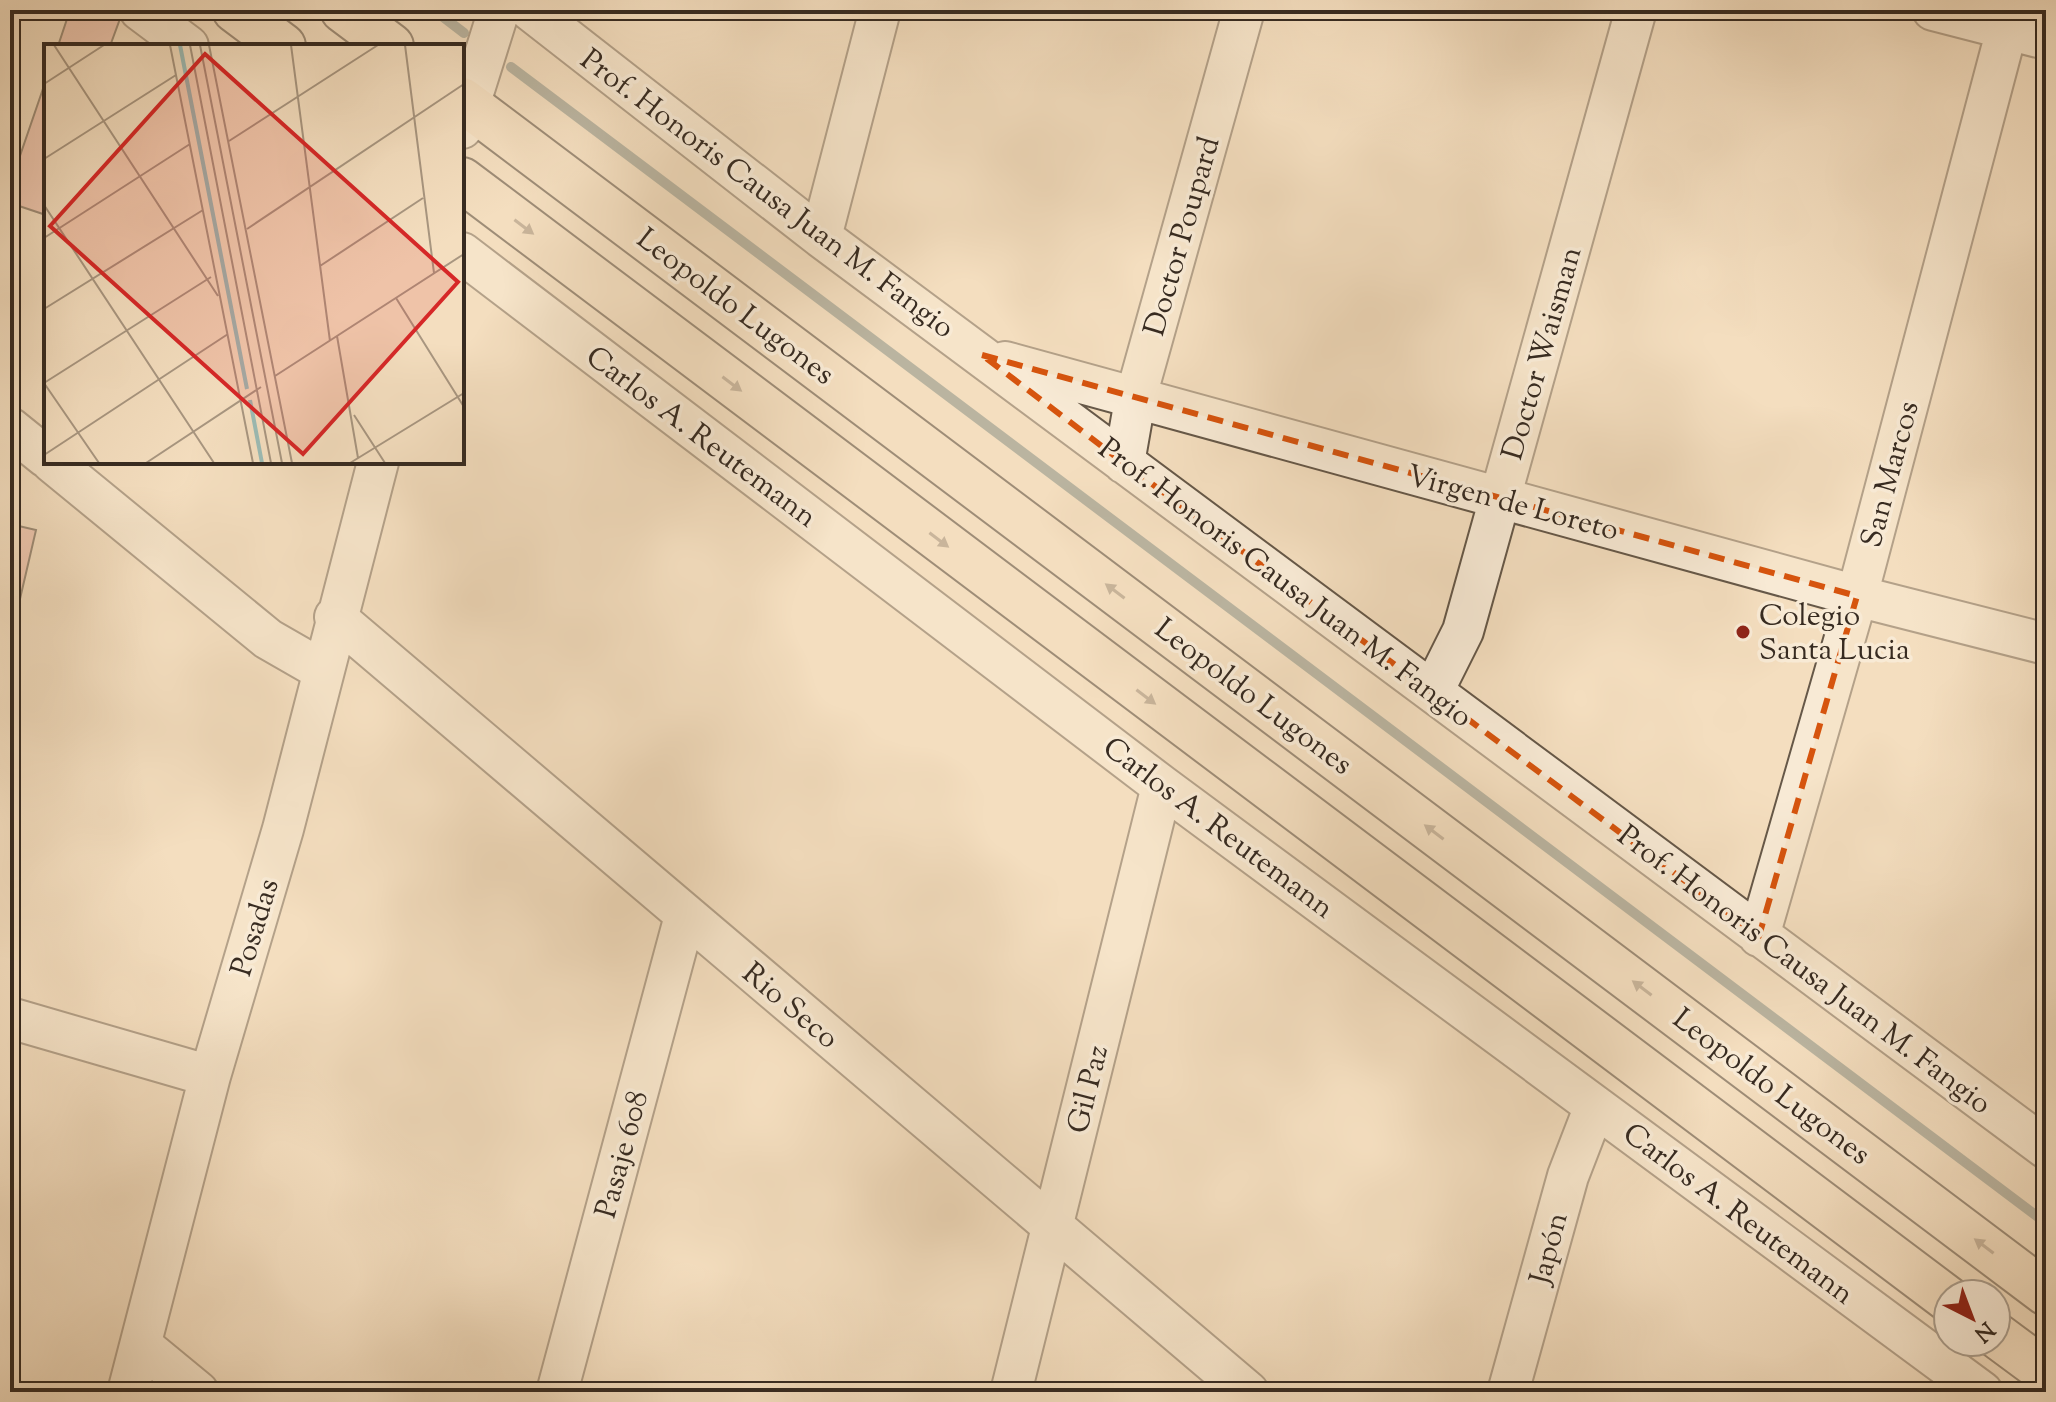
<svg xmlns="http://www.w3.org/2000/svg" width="2056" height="1402" viewBox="0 0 2056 1402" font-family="'Sorts Mill Goudy',serif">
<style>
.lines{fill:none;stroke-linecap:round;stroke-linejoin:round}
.stream{stroke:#74827a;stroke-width:10}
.building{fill:#eaaf9f;stroke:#372b21;stroke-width:2}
.minor-casing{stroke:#665848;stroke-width:44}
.major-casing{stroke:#372b21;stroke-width:48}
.minor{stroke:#f8ead5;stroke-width:40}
.major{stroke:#f4debf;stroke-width:44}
.oneway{fill:#968470}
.marked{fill:none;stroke:#d6540e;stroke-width:6;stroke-dasharray:16 10;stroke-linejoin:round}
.poi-dot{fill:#8f2418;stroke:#f8ead5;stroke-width:3}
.labels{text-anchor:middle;stroke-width:7;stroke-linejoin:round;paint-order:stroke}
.street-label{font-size:30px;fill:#372b21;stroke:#f8ead5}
.poi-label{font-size:30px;fill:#372b21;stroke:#f8ead5;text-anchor:start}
.inset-river{fill:none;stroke:#9cbcb5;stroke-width:4}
.inset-road{fill:none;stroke:#a89680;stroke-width:2}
.view{fill:#d62828;fill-opacity:0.15;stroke:#d62828;stroke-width:4}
.inset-edge{fill:none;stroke:#372b21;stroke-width:4}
</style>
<rect width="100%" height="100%" fill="#f4debf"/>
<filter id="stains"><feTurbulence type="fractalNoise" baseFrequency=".0025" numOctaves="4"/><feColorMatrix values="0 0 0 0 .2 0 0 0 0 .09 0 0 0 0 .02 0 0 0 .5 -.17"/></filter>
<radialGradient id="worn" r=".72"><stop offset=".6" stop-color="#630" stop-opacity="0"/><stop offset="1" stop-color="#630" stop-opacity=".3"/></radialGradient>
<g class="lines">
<path class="stream" d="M434 10 464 33
M511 67 2046 1223"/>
</g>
<path class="building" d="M10 10H23L10 48Z
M70 10H104L121 16 110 46H58Z
M46 80V215L10 203V185Z
M10 524 36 530 10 642Z"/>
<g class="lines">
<g class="minor-casing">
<path id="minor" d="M140 10 188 46
M530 10 821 237 2046 1148
M1933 10 2046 39
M462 128 499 10
M821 237 880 10
M462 253 1162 786 1982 1392
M1005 362 1857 596 2046 644
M10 428 46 457
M52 462 268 639 322 670
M1124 463 1135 400 1244 10
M335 617 1248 1392
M1433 691 1463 631 1636 10
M1759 936 1857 596 2012 10
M10 1018 210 1076
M141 1345 198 1392
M128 1392 210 1076 283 829 378 462
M557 1392 685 916
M1011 1392 1162 786
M1508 1392 1568 1176 1595 1106"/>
</g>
<g class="major-casing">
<path id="major" d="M235 10 283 46
M343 10 391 46
M462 100 2046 1293
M462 180 1948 1299
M1996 1335 2046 1372"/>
</g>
<use href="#minor" class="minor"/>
<use href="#major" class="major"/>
</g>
<defs><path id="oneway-solid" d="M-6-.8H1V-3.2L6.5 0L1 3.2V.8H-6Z" transform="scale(2)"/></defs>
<g class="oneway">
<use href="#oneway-solid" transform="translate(524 227) rotate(37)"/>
<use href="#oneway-solid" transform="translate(732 384) rotate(37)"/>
<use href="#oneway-solid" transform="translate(939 540) rotate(37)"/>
<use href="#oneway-solid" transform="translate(1115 591) rotate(-143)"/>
<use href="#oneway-solid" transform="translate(1146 697) rotate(37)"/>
<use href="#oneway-solid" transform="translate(1434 832) rotate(-143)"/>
<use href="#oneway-solid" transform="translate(1642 988) rotate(-143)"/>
<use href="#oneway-solid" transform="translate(1984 1246) rotate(-143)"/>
</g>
<path d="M0 0H2056V1402H0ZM982 355 1857 596 1759 936 1124 463Z" fill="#f4debf" fill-opacity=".55" fill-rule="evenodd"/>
<path class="marked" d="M982 355 1857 596 1759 936 1124 463Z"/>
<circle class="poi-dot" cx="1743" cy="632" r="8"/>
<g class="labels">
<g class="street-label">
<text transform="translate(768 193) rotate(37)" y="10">Prof. Honoris Causa Juan M. Fangio</text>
<text transform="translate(1181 236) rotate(-74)" y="10">Doctor Poupard</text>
<text transform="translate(736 306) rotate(37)" y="10">Leopoldo Lugones</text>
<text transform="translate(1541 353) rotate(-74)" y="10">Doctor Waisman</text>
<text transform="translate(702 436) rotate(37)" y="10">Carlos A. Reutemann</text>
<text transform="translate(1889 474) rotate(-75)" y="10">San Marcos</text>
<text transform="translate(1513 502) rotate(15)" y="10">Virgen de Loreto</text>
<text transform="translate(1286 582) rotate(37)" y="10">Prof. Honoris Causa Juan M. Fangio</text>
<text transform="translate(1254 696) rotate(37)" y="10">Leopoldo Lugones</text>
<text transform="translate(1219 827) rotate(37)" y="10">Carlos A. Reutemann</text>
<text transform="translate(254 927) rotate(-73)" y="10">Posadas</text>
<text transform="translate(1805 969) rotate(37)" y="10">Prof. Honoris Causa Juan M. Fangio</text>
<text transform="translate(791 1005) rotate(40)" y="10">Rio Seco</text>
<text transform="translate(1772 1086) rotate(37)" y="10">Leopoldo Lugones</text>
<text transform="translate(1087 1089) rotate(-76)" y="10">Gil Paz</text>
<text transform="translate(621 1154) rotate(-75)" y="10">Pasaje 608</text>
<text transform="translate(1739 1213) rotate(37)" y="10">Carlos A. Reutemann</text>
<text transform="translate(1548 1248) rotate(-75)" y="10">Japón</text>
</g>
<g class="poi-label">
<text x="1759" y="625">Colegio<tspan x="1759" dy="34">Santa Lucia</tspan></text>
</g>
</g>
<g transform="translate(44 44)">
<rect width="420" height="420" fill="#f4debf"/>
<path class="inset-river" d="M136 1 203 345M206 356 218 419"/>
<path class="inset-road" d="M10 1 174 252M126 1 209 419M146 1 227 419M156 1 238 419M165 1 248 419M247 1 286 297M361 1 390 229M0 40 60 1M185 97 334 1M0 115 132 31M0 161 170 419M203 185 420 40M0 194 146 100M276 222 379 154M352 254 420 363M0 265 159 166M293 292 314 414M231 332 420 210M0 339 167 233M0 339 55 419M310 371 341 419M0 411 184 290M102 419 217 343M306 419 420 349"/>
<path class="view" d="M161 10 414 238 259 410 6 182Z"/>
<rect width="420" height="420" class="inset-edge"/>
</g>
<rect width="2056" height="1402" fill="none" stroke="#f4debf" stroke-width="40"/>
<rect x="12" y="12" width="2032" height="1378" fill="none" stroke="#372b21" stroke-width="4"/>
<rect x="20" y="20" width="2016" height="1362" fill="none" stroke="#372b21" stroke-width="2"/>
<g transform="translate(1972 1318) rotate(138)"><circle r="38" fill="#f8ead5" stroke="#ab9e8d" stroke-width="2"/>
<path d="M0-6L14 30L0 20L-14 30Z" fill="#8f2418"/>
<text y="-12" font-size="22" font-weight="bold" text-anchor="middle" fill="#372b21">N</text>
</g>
<rect width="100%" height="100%" filter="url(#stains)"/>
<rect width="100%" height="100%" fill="url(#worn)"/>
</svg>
